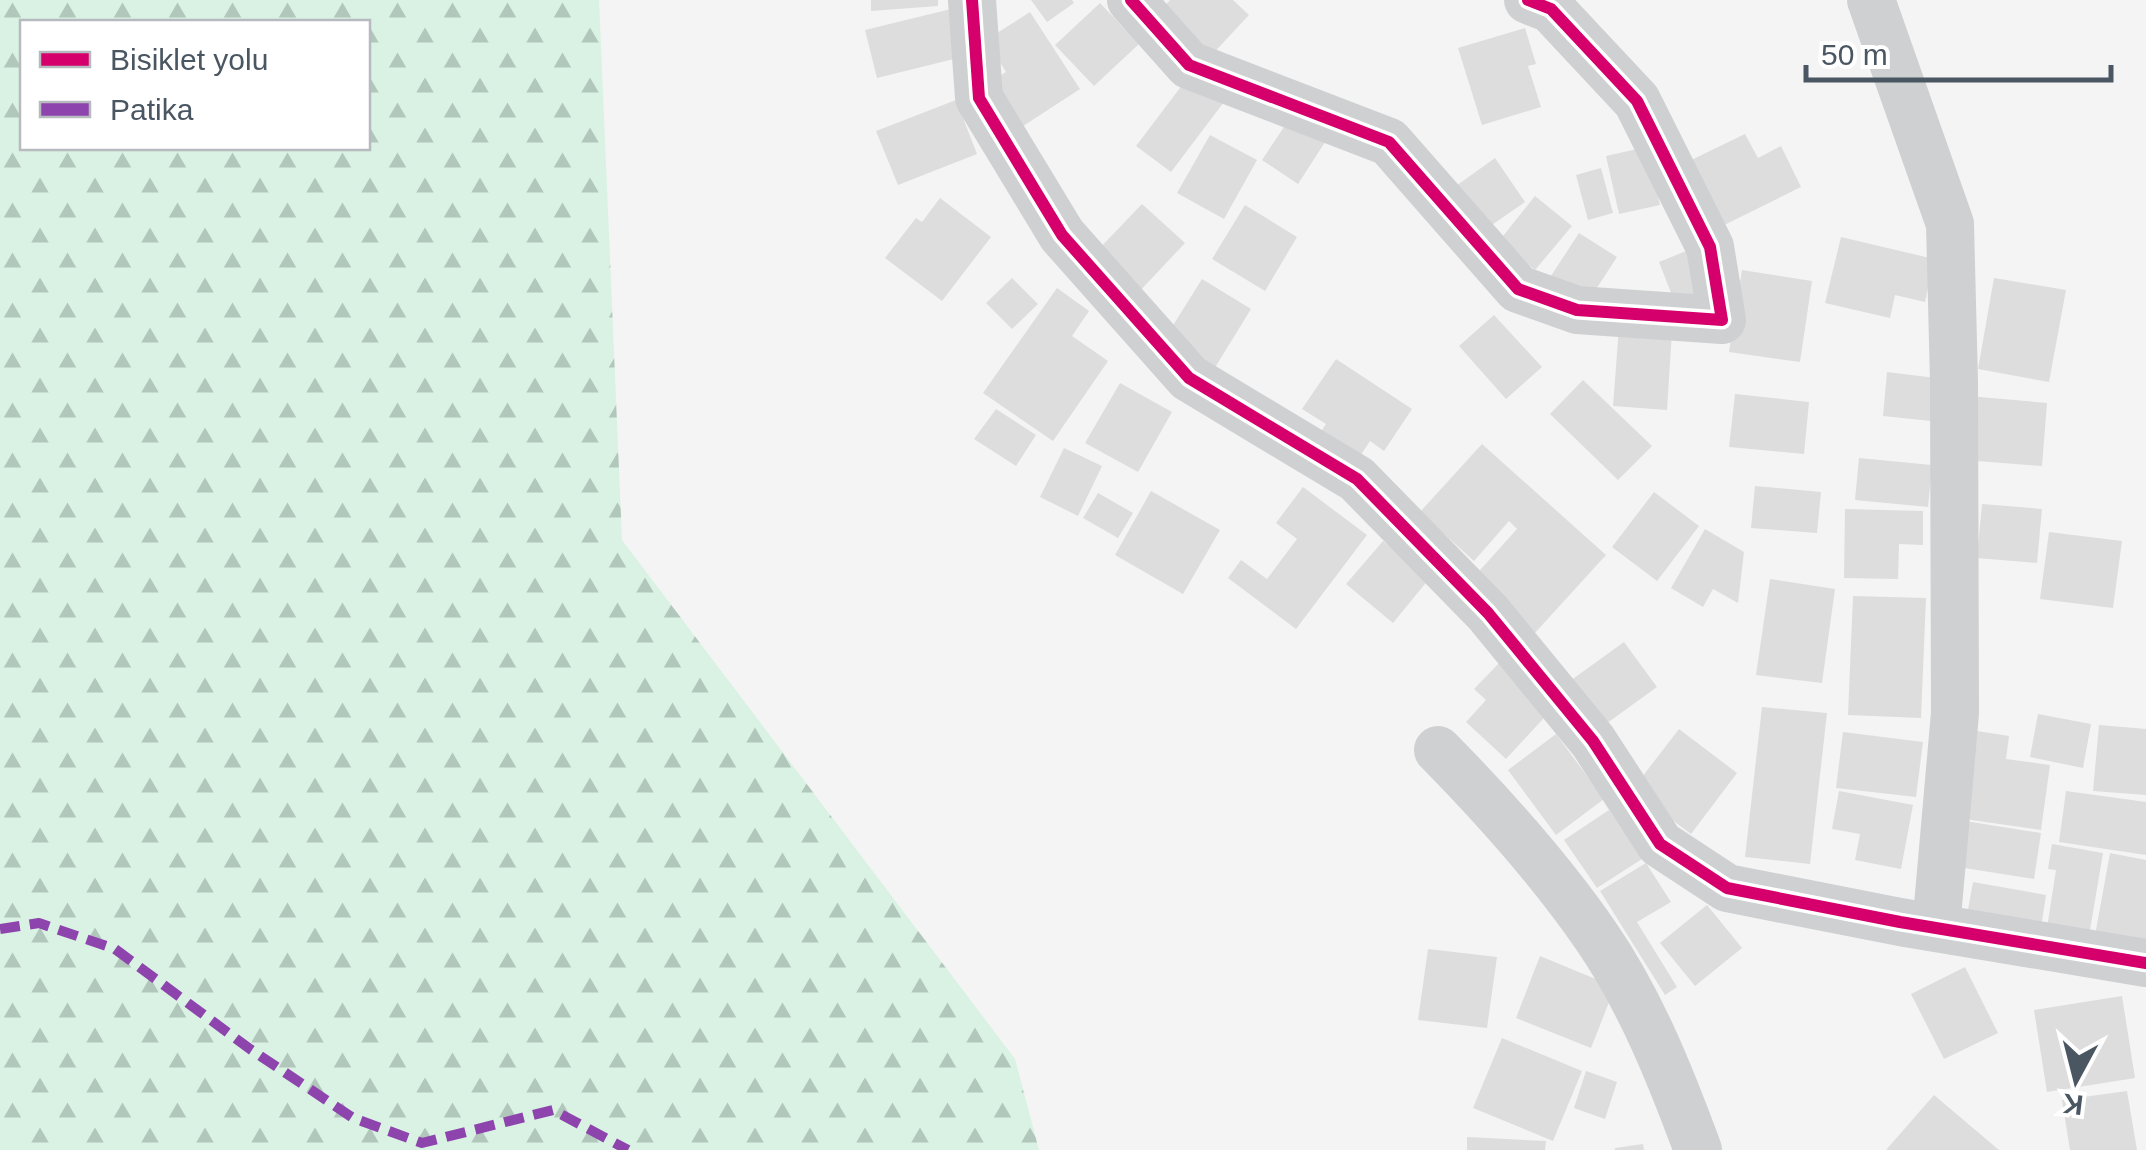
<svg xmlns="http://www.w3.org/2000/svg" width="2146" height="1150" viewBox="0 0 2146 1150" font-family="Arial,sans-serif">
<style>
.forest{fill:url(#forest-firs);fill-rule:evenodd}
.building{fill:#ddddde}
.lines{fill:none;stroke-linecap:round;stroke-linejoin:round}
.street{stroke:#ced0d2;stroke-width:48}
.quiet{stroke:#8e44ad;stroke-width:10;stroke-dasharray:20 10;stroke-linecap:butt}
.cycleway-casing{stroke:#fff;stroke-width:19}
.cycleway{stroke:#d6006c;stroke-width:12}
</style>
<defs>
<pattern id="forest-firs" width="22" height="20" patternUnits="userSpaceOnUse" patternTransform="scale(2.5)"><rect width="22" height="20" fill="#d9f2e3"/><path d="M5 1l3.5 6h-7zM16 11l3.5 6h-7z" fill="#b2c7bb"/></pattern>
</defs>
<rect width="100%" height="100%" fill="#f4f4f4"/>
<path class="forest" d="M0 0H599L622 540 1015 1059 1039 1150H0ZM22 22H368V148H22Z"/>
<path class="building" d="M871 0H938V6L871 11Z
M1031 0H1072L1074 3 1047 22Z
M1170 0H1233L1249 15 1206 61 1157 14Z
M1100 3 1139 44 1094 86 1055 45Z
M951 9 962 57 877 78 865 30Z
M1030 12 1080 89 1017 130 987 84 1006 72 986 40Z
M1525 28 1536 64 1528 66 1541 107 1482 125 1458 48Z
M1189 76 1224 102 1171 172 1136 146Z
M956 100 977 154 898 185 876 131Z
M1294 112 1329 136 1298 184 1262 160Z
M1745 134 1758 158 1781 146 1801 187 1714 230 1681 165Z
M1210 135 1257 160 1224 219 1177 193Z
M1646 147 1660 205 1619 214 1606 156Z
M1495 158 1525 202 1486 229 1456 186Z
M1601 168 1613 213 1588 220 1576 175Z
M1535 196 1572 226 1535 270 1499 241Z
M940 198 991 237 942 301 885 258 916 218 922 222Z
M1142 204 1185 243 1138 293 1095 253Z
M1245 205 1297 237 1265 291 1212 259Z
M1579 233 1617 257 1587 303 1549 279Z
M1841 237 1934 259 1925 302 1895 295 1890 318 1825 303Z
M1691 249 1707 290 1675 303 1659 262Z
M1742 270 1812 281 1800 362 1729 352Z
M1012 278 1038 304 1012 329 986 303Z
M1994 278 2066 290 2049 382 1978 369Z
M1202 279 1251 309 1211 374 1167 335Z
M1057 288 1089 311 1072 336 1108 361 1053 441 983 393Z
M1494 315 1542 367 1506 399 1459 346Z
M1619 327 1672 331 1667 410 1613 406Z
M1336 359 1412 409 1384 451 1370 441 1355 464 1316 439 1326 424 1302 409Z
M1887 372 1936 378 1931 421 1883 416Z
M1583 380 1652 446 1618 480 1550 414Z
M1120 383 1172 412 1138 472 1085 443Z
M1735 394 1809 402 1804 454 1729 447Z
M1969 396 2047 403 2042 466 1964 460Z
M996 409 1036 435 1016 466 974 439Z
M1482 444 1606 555 1534 634 1472 579 1517 529 1509 521 1474 561 1420 512Z
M1064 448 1102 466 1078 516 1040 497Z
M1859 458 1932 465 1928 507 1855 500Z
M1755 486 1821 492 1817 533 1751 528Z
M1303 487 1367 535 1296 629 1228 578 1241 560 1267 579 1297 539 1276 523Z
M1151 491 1220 530 1183 594 1115 555Z
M1654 492 1699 526 1657 581 1612 547Z
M1098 493 1133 513 1118 538 1083 518Z
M1982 504 2042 509 2037 563 1977 558Z
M1845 509 1923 511V545L1899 544 1898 579 1844 578Z
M1705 529 1744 552 1738 603 1713 589 1703 607 1671 588Z
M2049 532 2122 541 2113 608 2040 599Z
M1383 541 1429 579 1393 623 1346 584Z
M1770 579 1835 589 1822 683 1756 675Z
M1853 596 1926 598 1921 718 1848 715Z
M1624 642 1657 687 1603 726 1570 681Z
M1503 659 1555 706 1506 759 1466 722 1486 700 1474 689Z
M1762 707 1827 713 1810 864 1745 857Z
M2038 714 2091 724 2083 768 2030 757Z
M2099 725 2146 729V795L2093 791Z
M1679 729 1737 773 1691 834 1632 790Z
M1964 729 2009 736 2006 759 2050 765 2041 830 1951 817Z
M1843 732 1923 742 1916 797 1836 788Z
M1556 734 1604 799 1556 835 1508 770Z
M1839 791 1913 805 1901 869 1855 860 1860 834 1832 829Z
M2066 791 2146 802V855L2059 842Z
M1609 810 1642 859 1597 888 1564 840Z
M1965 821 2041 833 2034 879 1958 867Z
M2052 844 2103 853 2088 942 2046 934 2056 870 2048 869Z
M2110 853 2146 860V940L2094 941Z
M1646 863 1671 902 1637 922 1677 987 1665 995 1600 891Z
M1973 882 2046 895 2041 928 1967 915Z
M1707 905 1742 948 1695 986 1660 943Z
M1428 949 1497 957 1487 1028 1418 1020Z
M1540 956 1615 987 1591 1048 1516 1018Z
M1965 967 1998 1033 1944 1059 1911 994Z
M2122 996 2135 1078 2047 1092 2034 1010Z
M1502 1038 1582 1071 1553 1141 1473 1108Z
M1586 1071 1617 1082 1605 1119 1574 1108Z
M2127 1091 2137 1150H2070L2062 1100Z
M1934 1095 1999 1150H1886Z
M1467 1137 1546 1141 1545 1150H1467Z
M1643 1144 1644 1150H1615V1148Z"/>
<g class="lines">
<path class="street" d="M972 0 979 98 1062 235 1189 378 1357 479 1488 613 1593 741 1660 844 1727 888 1900 922 2146 963
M1131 0 1189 65 1389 142 1518 289 1577 310 1722 320 1710 247 1637 101 1551 9 1528 0
M1871 0 1950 224 1954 382 1955 713 1936 928
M1438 750C1495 808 1550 869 1596 936 1641 1001 1671 1077 1698 1150"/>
<path class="quiet" d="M0 929 39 923 115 949 250 1049 353 1118 422 1143 553 1110 628 1150"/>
<g class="cycleway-casing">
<path id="cycleway" d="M972 0 979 98 1062 235 1189 378 1357 479 1488 613 1593 741 1660 844 1727 888 1900 922 2146 963
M1131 0 1189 65 1389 142 1518 289 1577 310 1722 320 1710 247 1637 101 1551 9 1528 0"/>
</g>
<use href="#cycleway" class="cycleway"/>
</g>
<rect x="20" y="20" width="350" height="130" fill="#ffffff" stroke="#b7bbc0" stroke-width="2.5"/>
<rect x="40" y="52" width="50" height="15" fill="#d6006c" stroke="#b7bbc0" stroke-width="2.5"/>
<text x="110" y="70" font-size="30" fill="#4a5661">Bisiklet yolu</text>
<rect x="40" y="102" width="50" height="15" fill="#8e44ad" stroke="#b7bbc0" stroke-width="2.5"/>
<text x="110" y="120" font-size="30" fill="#4a5661">Patika</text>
<g transform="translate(2076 1080) rotate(187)" stroke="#ffffff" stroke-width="8" paint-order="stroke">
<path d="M0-8L18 38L0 25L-18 38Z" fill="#4a5661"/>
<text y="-15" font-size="28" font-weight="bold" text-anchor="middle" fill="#4a5661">K</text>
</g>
<path d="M1806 65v15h305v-15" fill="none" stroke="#4a5661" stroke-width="5"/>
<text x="1821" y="65" font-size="30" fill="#4a5661" stroke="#ffffff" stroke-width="8" paint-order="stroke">50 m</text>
</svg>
